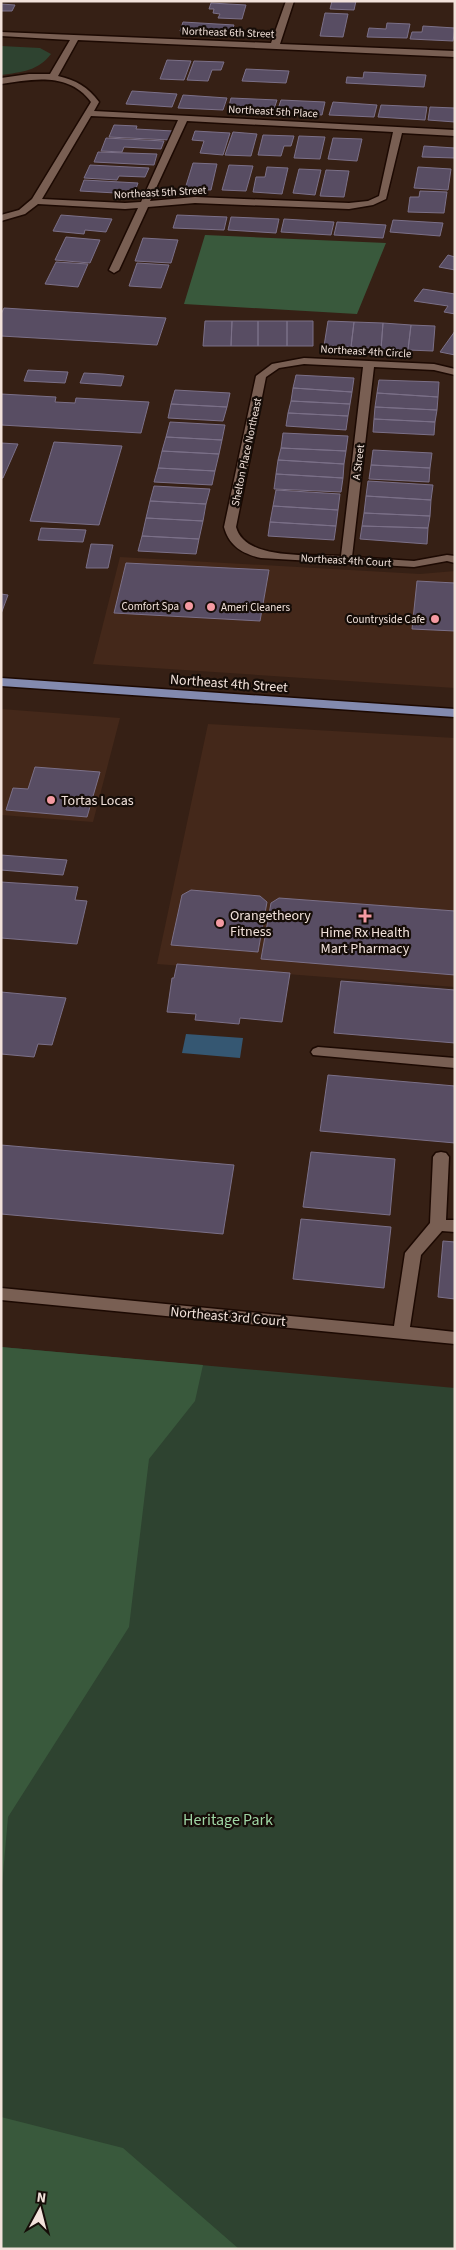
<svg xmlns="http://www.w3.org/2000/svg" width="456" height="2250" viewBox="0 0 456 2250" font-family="'Source Sans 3',sans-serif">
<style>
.built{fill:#44281a}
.green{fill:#2e4330}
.forest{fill:#39593c}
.water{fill:#355772}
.building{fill:#584d63;stroke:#7b7088}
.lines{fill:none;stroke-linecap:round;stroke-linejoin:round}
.minor-casing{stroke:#1c0902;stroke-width:3}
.major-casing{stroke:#1c0902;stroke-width:3}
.minor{fill:#795f53;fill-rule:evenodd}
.major{fill:#838aaf;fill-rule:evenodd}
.poi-dot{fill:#f49aa2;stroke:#160d08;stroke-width:2}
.labels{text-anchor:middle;stroke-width:4.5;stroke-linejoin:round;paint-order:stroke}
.far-street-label{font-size:11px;fill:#f2e2db;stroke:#160d08}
.far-poi-label{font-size:11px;fill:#f2e2db;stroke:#160d08;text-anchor:end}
.street-label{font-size:14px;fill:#f2e2db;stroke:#160d08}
.poi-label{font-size:14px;fill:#f2e2db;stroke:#160d08;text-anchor:start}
.near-park-label{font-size:16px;fill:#9fd6a4;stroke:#160d08}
</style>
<rect width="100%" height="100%" fill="#362015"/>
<path class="built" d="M120 557 420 574 455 571V688L93 664Z
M1 709 120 718 93 822 1 815Z
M208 724 455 738V987L157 964Z"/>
<path class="green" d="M1 46 40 48 51 54C38 71 22 72 1 75Z
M1 1347 455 1388V2249H1Z"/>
<path class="forest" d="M205 235 386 243 357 314 184 304Z
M1 1347 203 1365 195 1401 149 1459 129 1627 8 1817 1 1897Z
M1 2117 123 2148 239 2249H1Z"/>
<path class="water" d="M186 1034 243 1038 240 1058 182 1053Z"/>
<path class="building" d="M332 1H356L354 10 330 9Z
M211 3 246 5 242 19 218 18 220 14 213 13 214 9H209Z
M1 4 15 5 12 11H1Z
M325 13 348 14 343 37 320 36Z
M183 22 234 25 231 33 180 31Z
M387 23 410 24 407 38 367 37 369 28 386 29Z
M423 26 455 28 453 41 410 39 412 32H422Z
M167 60 191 61 184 80 160 79Z
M194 61 224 62 221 70H212L208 81 187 80Z
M246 69 289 71 286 83 242 81Z
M364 72 426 75 424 87 346 83 347 77 363 78Z
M132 91 177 94 172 107 126 104Z
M183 95 227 98 223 110 178 108Z
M231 98 277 100 273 112 228 110Z
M281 100 325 102 322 115 277 112Z
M333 102 377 105 374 117 329 115Z
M381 105 427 107 425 120 378 117Z
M430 107 455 108V122L428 120Z
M114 125 137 126 136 129 173 131 170 140 109 137Z
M195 131 230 133 223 155 200 153 204 141 192 140Z
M233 132 257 134 251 156 225 155Z
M263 135 294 136 291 146H284L281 156 258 155Z
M299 136 325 137 320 159 294 158Z
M106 138 164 141 161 149 124 147 122 152 101 151Z
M333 138 362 139 357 161 328 159Z
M424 146 455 148V158L422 157Z
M98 152 157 154 154 165 94 162Z
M193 163 217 164 211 190 185 189Z
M90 165 149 168 145 177 119 176 117 180 84 178Z
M229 165 253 166 246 191 222 190Z
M267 167 288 168 282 194 253 192 256 177H265Z
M418 167 451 169 448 190 414 188Z
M299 169 321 170 315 195 293 193Z
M326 170 349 171 344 197 320 196Z
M84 180 138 183 134 194 80 191Z
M420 191 447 192 444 213 408 212 410 197H419Z
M61 215 112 219 106 232 85 230 84 234 53 231Z
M177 215 227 217 224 230 173 228Z
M231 217 279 219 276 233 228 230Z
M284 219 334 222 331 235 281 232Z
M393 220 443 223 440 236 390 232Z
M337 222 386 225 383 238 334 235Z
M66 237 100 240 90 263 55 260Z
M143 238 178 240 171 263 135 261Z
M448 255 455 257V270L439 267Z
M56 262 88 264 78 287 45 284Z
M137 263 169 265 161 288 129 286Z
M423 289 455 294V314L444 312 448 306 414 301Z
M4 308 166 318 157 345 1 336V314Z
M205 321H232L231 346H203Z
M232 321H258V346H231Z
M258 321H287V346H258Z
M287 321H313V346H287Z
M328 321 354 322 351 347 324 346Z
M354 322 383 323 381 349 351 347Z
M383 323 411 325 408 350 381 349Z
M411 325 435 326 433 351 408 350Z
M455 331V355L440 352Z
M28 370 68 372 65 383 24 381Z
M84 373 103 374 124 376 121 386 80 383Z
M296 375 354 378 352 392 293 388Z
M379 380 439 382 438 397 377 393Z
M293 388 352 392 350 404 291 401Z
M175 390 230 393 227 407 171 404Z
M377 393 438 397 437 410 375 407Z
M1 394 56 397 55 402 75 403 76 398 149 402 141 433 1 425Z
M291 401 350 404 348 416 288 413Z
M171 404 227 407 223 421 168 418Z
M375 407 437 410 435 422 374 419Z
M288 413 348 416 346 430 286 426Z
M374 419 435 422 434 435 373 432Z
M170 422 225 425 222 440 166 437Z
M283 433 348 436 346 451 281 448Z
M166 437 222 440 219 454 162 451Z
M54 442 122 446 99 525 30 521Z
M1 443 18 444 3 478H1Z
M281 448 346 451 344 464 278 460Z
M373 450 432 453 430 468 371 465Z
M162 451 219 454 215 471 158 468Z
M278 460 344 464 343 478 276 474Z
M371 465 430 468 429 482 369 479Z
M158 468 215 471 212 485 154 482Z
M276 474 343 478 341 492 274 489Z
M368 481 433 485 431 500 366 496Z
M154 486 210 489 206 504 150 501Z
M276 490 340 494 338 510 273 506Z
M366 496 431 500 430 516 364 513Z
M150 501 206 504 203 521 146 518Z
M273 506 338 510 336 526 270 522Z
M364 513 430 516 428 528 362 526Z
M146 518 203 521 199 539 142 536Z
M270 522 336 526 334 540 268 536Z
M362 526 428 528 427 544 360 539Z
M41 528 86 530 83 542 38 540Z
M142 536 199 539 196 554 138 551Z
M91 544 113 545 108 568H86Z
M126 563 269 570 260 621 114 613Z
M417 581 455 583V631L412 629Z
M1 594 8 595 1 614Z
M35 767 100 772 87 817 6 810 13 788 28 789Z
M1 855 67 860 63 875 1 870Z
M1 882 78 887 75 900 87 901 77 944 1 938Z
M191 890 260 896 267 902 258 952 171 945 182 895Z
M279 898 455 911V975L261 959 271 903Z
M177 964 290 973 282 1022 240 1018 239 1024 195 1020 196 1014 167 1012 172 978H174Z
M341 981 455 990V1043L334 1033Z
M1 992 66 998 52 1045 38 1044 34 1057 1 1054Z
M328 1075 455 1086V1143L320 1131Z
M1 1145 234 1165 223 1234 1 1214Z
M311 1152 395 1159 390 1215 303 1207Z
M301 1219 391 1227 384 1288 293 1279Z
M443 1241 455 1242V1299L438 1297Z"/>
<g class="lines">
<g class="minor-casing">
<path id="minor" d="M286 1H294L280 44 455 51V57L78 40 58 76C76 80 88 87 99 102L94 111 455 130V136L402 133 386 199 373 205 349 209 195 203 148 207 119 270 114 273 109 270 138 208 125 209 38 204 25 214 1 221V215L19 210 32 199 91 102C69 72 33 79 1 84V78L29 74H50L70 40 1 36V32L271 43ZM91 116 178 120 141 202 125 203 42 199ZM187 121 393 132 379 196 368 201 349 203 195 197 150 201Z
M304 358 434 364 455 369V375L434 370 374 367 352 557 414 561 447 555 455 556V563L447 561 414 567 261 558C243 554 229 546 224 527L256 376 272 364ZM304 364 363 367 341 556C311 554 245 561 236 527L266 377 279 368Z
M318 1047 455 1058V1068L313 1055 311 1052 313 1049Z
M441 1152 446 1153 449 1157 446 1220H455V1232L442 1231 421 1255 410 1327 455 1332V1344L1 1300V1288L394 1326 405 1253 430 1223 433 1157 436 1153Z"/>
</g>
<g class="major-casing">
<path id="major" d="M1 678 455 709V717L1 686Z"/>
</g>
<use href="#minor" class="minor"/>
<use href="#major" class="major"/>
</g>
<g class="poi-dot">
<circle cx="189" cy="606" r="5"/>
<circle cx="211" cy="607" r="5"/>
<circle cx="435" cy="619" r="5"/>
<circle cx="51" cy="800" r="5"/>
<path d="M362.5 908.5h5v5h5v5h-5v5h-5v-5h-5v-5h5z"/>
<circle cx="220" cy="923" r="5"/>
</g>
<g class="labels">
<g class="far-street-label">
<text transform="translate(228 32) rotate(2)" y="4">Northeast 6th Street</text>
<text transform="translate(273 111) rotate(3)" y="4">Northeast 5th Place</text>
<text transform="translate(160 192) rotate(-3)" y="4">Northeast 5th Street</text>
<text transform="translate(366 351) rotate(3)" y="4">Northeast 4th Circle</text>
<text transform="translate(246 452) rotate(-78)" y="4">Shelton Place Northeast</text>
<text transform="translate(358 462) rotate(-83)" y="4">A Street</text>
<text transform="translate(346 560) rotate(3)" y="4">Northeast 4th Court</text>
</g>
<g class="far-poi-label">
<text x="179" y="610">Comfort Spa</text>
<text x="221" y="611" text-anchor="start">Ameri Cleaners</text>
<text x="425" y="623">Countryside Cafe</text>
</g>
<g class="street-label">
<text transform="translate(229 683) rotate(4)" y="5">Northeast 4th Street</text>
<text transform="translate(228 1316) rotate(5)" y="5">Northeast 3rd Court</text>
</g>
<g class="poi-label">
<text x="61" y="805">Tortas Locas</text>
<text x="230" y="920">Orangetheory<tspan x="230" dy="16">Fitness</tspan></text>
<text x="365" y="937" text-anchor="middle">Hime Rx Health<tspan x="365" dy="16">Mart Pharmacy</tspan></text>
</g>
<g class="near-park-label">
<text x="228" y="1825">Heritage Park</text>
</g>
</g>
<rect width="456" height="2250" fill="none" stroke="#f2e2db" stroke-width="5"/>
<g transform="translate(40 2210) rotate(7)" stroke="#160d08" stroke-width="4" paint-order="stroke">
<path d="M0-4L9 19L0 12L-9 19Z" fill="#f2e2db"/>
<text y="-8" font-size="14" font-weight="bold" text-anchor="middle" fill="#f2e2db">N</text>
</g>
</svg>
